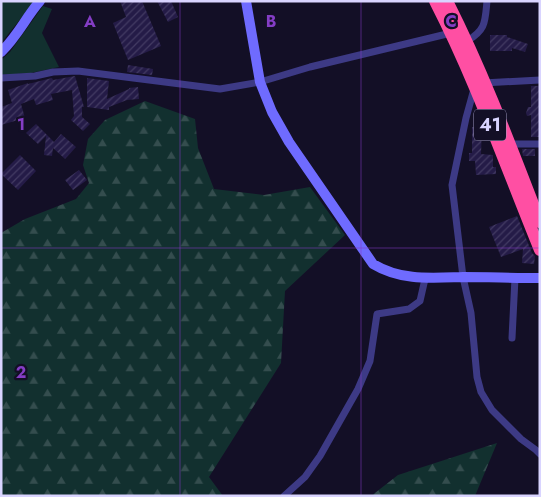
<svg xmlns="http://www.w3.org/2000/svg" width="541" height="497" viewBox="0 0 541 497" font-family="Jost,sans-serif">
<style>
.green{fill:#12302f}
.forest{fill:url(#forest-firs)}
.building{fill:url(#building-hatch)}
.lines{fill:none;stroke-linecap:round;stroke-linejoin:round}
.street{stroke:#3d3a85;stroke-width:7}
.secondary{stroke:#6f6bff;stroke-width:10}
.highway{stroke:#ff4fa3;stroke-width:12}
.grid{fill:none;stroke:#843dc5;stroke-width:1;stroke-opacity:0.55}
.labels{text-anchor:middle;stroke-width:4.5;stroke-linejoin:round;paint-order:stroke}
.shield{fill:#130f26;stroke:#9e99be;stroke-width:1}
.shield-label{font-size:18px;font-weight:bold;fill:#d9d4ff}
.grid-label{font-size:16px;text-anchor:middle;font-weight:bold;fill:#843dc5;stroke:#130f26;stroke-width:4.5;stroke-linejoin:round;paint-order:stroke}
</style>
<defs>
<pattern id="forest-firs" width="22" height="20" patternUnits="userSpaceOnUse" patternTransform="scale(1.25)"><rect width="22" height="20" fill="#12302f"/><path d="M5 1l3.5 6h-7zM16 11l3.5 6h-7z" fill="#344d4e"/></pattern>
<pattern id="building-hatch" width="6" height="6" patternUnits="userSpaceOnUse" patternTransform="scale(1.25)"><rect width="6" height="6" fill="#241b47"/><path d="M-1 1l2-2M0 6l6-6M5 7l2-2" fill="none" stroke="#433b63"/></pattern>
</defs>
<rect width="100%" height="100%" fill="#130f26"/>
<path class="green" d="M1 1H35L1 43Z
M43 6 52 9 42 33 59 67 31 73 1 75V60L10 52Z"/>
<path class="forest" d="M145 101 195 119 198 148 214 189 264 195 310 187 345 235 285 291 281 363 209 477 223 496H1V233L25 219 76 199 89 183 83 165 88 139 105 120Z
M497 443 475 496H371L398 475Z"/>
<path class="building" d="M120 1H142L161 46 128 60 113 23 126 17Z
M157 1H171L178 17 168 22Z
M490 35H507V37L528 44 525 52 512 48V51H490Z
M128 65 153 69 152 75 127 72Z
M75 76 84 107H82V117L90 124 83 131 71 120 74 116 72 90 51 94 53 100 36 105 34 99 21 104 25 118 1 125V107L12 103 8 90 28 83V84L52 78 53 80Z
M87 78 109 81 107 99 129 89V88L138 87 139 99 127 100 109 107V110L87 107Z
M531 86H540V137H531V115L527 116 526 113 528 107H531Z
M36 124 54 142 61 134 76 147 65 159 53 148 52 156 44 155 46 136 38 144 26 133Z
M472 127 482 128 481 154 493 155V167H496V174L476 175 475 161H469V153H472Z
M522 149H535V156H523Z
M20 155 36 171 18 190 1 174Z
M79 170 87 180 73 190 65 180Z
M517 216 532 253 535 256 534 264 522 263 523 249 501 257 489 227Z"/>
<g class="lines">
<path class="street" d="M467 41C486 30 485 22 487 1
M1 78 35 76 53 72 78 71 220 89 260 82 310 67 451 33
M483 83 540 80
M474 89 466 118 452 185 463 277 471 313 477 377 481 392 492 410 521 439 536 450 540 454
M510 144H540
M512 338 515 278
M284 496 305 477 320 456 358 389 370 361 377 314 409 309 420 301 425 279"/>
<path class="secondary" d="M246 1 260 82 272 112 289 142 373 264C401 281 431 278 463 277 488 277 514 278 540 278
M1 52C17 37 26 17 40 1"/>
<path class="highway" d="M435 1C476 81 506 167 540 250
M447 1C483 72 511 147 540 222"/>
</g>
<path class="grid" d="M180 1V496M361 1V496M1 248H540"/>
<g class="labels">
<rect class="shield" x="474" y="109.5" width="32" height="31" rx="4"/>
<g class="shield-label">
<text x="490" y="131">41</text>
</g>
</g>
<g class="grid-label">
<text x="90" y="27">A</text>
<text x="271" y="27">B</text>
<text x="451" y="27">C</text>
<text x="21" y="130">1</text>
<text x="21" y="378">2</text>
</g>
<rect width="541" height="497" fill="none" stroke="#d9d4ff" stroke-width="5"/>
</svg>
